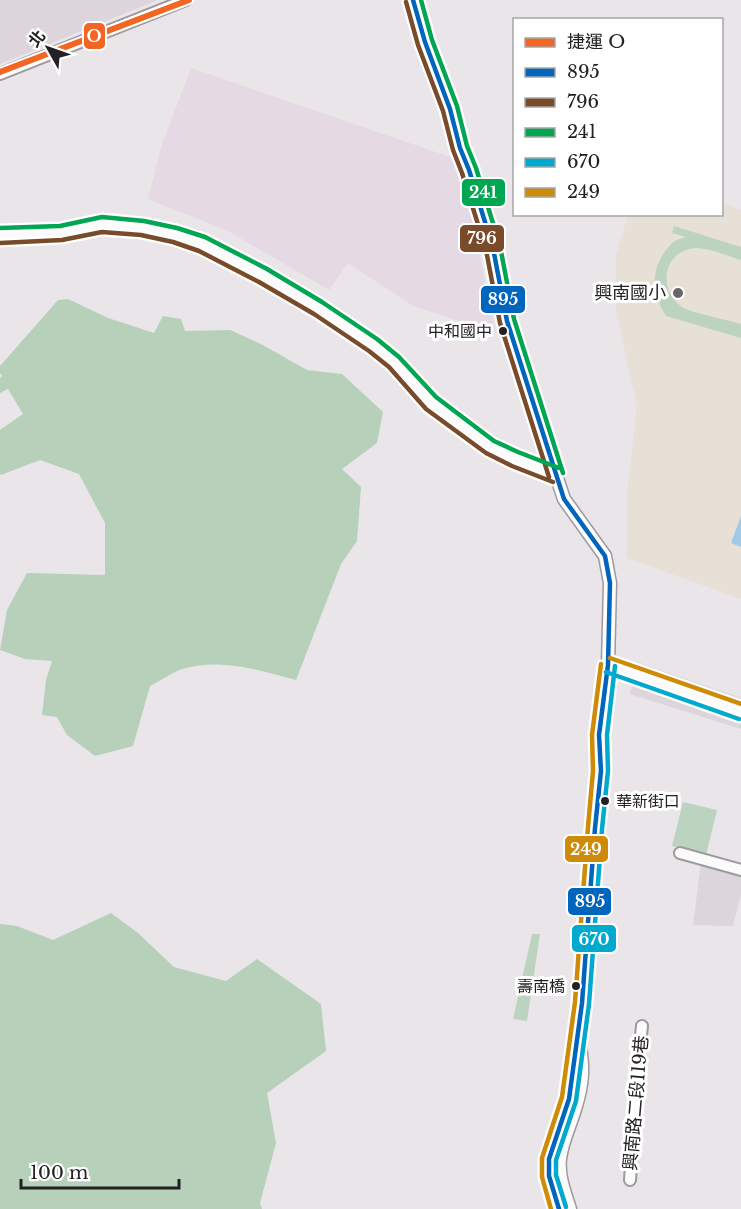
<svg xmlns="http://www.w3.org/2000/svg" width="741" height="1209" viewBox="0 0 741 1209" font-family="'Libre Baskerville','Noto Sans TC',serif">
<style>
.built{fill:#dcd5db}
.industrial{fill:#e5d9e4}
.education{fill:#e7e0d6}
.green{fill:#bcd4bf}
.forest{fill:#b6d0ba}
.water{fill:#a1c8e5}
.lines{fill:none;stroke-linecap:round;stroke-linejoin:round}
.minor-casing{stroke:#9d9a9d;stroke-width:14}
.tertiary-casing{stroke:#9d9a9d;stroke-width:15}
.minor{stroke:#fcfbfc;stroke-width:10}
.tertiary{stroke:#fcfbfc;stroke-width:12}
.bus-1-casing{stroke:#fff;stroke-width:9}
.bus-2-casing{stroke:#fff;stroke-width:9}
.bus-3-casing{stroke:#fff;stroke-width:9}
.bus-4-casing{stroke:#fff;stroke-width:9}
.bus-5-casing{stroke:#fff;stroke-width:9}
.bus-1{stroke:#0065bd;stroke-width:4.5}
.bus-2{stroke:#7a4b2a;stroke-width:4.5}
.bus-3{stroke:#00a651;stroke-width:4.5}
.bus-4{stroke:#00a9ce;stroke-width:4.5}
.bus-5{stroke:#cd8b07;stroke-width:4.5}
.metro-1-casing{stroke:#fff;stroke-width:10}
.metro-1{stroke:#f26522;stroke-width:6}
.poi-dot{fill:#696668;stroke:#fff;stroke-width:2}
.bus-dot{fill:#232123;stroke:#fff;stroke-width:2}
.labels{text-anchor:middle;stroke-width:6;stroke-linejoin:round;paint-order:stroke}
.bus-label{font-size:16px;fill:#232123;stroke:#fff;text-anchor:end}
.poi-label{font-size:18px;fill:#232123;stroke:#fff;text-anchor:end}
.street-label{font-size:18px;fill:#232123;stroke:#fff}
.line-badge{stroke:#fff;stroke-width:2}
.badge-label{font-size:16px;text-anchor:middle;font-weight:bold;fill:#fff}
</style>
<rect width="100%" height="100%" fill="#eae5e9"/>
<path class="built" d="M0 0H158L0 64Z
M637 662 741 698V729L630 694Z
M701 863 741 876V894L733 926 693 925Z"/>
<path class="industrial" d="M191 68 459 160 496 333 413 306 348 263 329 290 226 230 148 199 162 144Z"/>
<path class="education" d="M722 203 741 210V599L627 558V493L637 407 616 311V256L628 215 722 214Z"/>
<path class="green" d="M674 226 741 247V260C727 256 710 248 695 248 663 251 657 289 682 307 692 313 728 320 741 324V338L666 316C653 296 650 273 664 253 671 243 674 240 686 237L672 233Z
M683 802 717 810 706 855 672 846Z
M532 934H540L527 1021 513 1019Z"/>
<path class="forest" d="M68 299 108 318 154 333 163 316 181 319 185 331 230 330 261 344 307 370 342 374 383 412 377 443 342 469 361 487 357 541 341 564 296 680C259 670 218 657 179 670 170 674 160 681 150 686L133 746 95 756 67 735 57 717 42 715 46 680 52 661 25 659 0 650 7 610 27 573 105 575V523L79 474 40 460 1 475 0 474V430L23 414 8 389 0 393V378L2 376 0 373V366L58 300Z
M111 913 138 933 174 967 226 981 257 959 321 1004 326 1051 267 1093 276 1143 260 1203 262 1209H0V924L17 926 53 940Z"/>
<path class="water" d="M741 516V547L731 543Z"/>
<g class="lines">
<g class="minor-casing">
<path id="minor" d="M0 74 186 0
M608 665 741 712
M680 853 741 870
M630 1180 637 1074 642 1026"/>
</g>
<g class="tertiary-casing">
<path id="tertiary" d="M413 0 425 42 450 109 460 148 469 170 493 248 507 321 556 475 564 499 605 556 610 583 608 665 599 735 601 771 595 828 582 1003 574 1057 569 1099 558 1130 549 1159V1176L559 1209
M0 236 61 233 102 224 142 228 175 235 202 244 263 275 318 308 373 345 394 362 431 403 490 447 515 459 556 475
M570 1209C565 1193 558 1176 560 1159 562 1141 571 1124 576 1106 583 1083 584 1066 579 1042"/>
</g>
<use href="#minor" class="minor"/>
<use href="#tertiary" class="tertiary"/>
<g class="bus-1-casing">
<path id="bus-1" d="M413 0 425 42 450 109 460 148 469 170 493 248 507 321 564 499 605 556 610 583 608 665 599 735 601 771 595 828 582 1003 569 1099 549 1159V1176L559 1209"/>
</g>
<g class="bus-2-casing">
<path id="bus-2" d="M406 2 418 45 443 111 453 150 462 173 486 250 500 323 549 477
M0 243 62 240 102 232 141 235 173 242 199 251 259 282 314 314 369 351 389 367 426 409 486 453 512 466 553 482"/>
</g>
<g class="bus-3-casing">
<path id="bus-3" d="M421 0 432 40 457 106 467 146 476 168 500 246 514 319 563 473
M0 228 60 226 102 217 144 221 177 228 205 237 267 269 322 302 377 339 399 357 436 397 494 441 518 452 559 468"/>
</g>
<g class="bus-4-casing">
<path id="bus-4" d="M606 672 739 719
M566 1207 556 1175V1160L576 1101 589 1004 602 829 608 771 607 735 615 666"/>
</g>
<g class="bus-5-casing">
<path id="bus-5" d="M610 658 741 704
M551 1209 542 1177V1158L562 1097 575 1002 588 827 593 771 592 735 601 664"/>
</g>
<use href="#bus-1" class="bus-1"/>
<use href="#bus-2" class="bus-2"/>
<use href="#bus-3" class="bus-3"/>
<use href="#bus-4" class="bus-4"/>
<use href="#bus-5" class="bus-5"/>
<g class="metro-1-casing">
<path id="metro-1" d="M0 72 189 0"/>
</g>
<use href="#metro-1" class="metro-1"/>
</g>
<circle class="poi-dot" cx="678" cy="293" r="6"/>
<g class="bus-dot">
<circle cx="503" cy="331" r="5"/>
<circle cx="605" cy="801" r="5"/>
<circle cx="576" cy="986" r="5"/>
</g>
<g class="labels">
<g class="bus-label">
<text x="492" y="337">中和國中</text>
<text x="616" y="807" text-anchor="start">華新街口</text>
<text x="565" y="992">壽南橋</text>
</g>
<g class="poi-label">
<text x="666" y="299">興南國小</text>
</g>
<g class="street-label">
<text transform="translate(636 1103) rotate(-85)" y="6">興南路二段119巷</text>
</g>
</g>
<g class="line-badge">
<rect x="83" y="22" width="23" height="28" rx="6" fill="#f26522"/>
<rect x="461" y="178" width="45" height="29" rx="6" fill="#00a651"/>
<rect x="459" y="224" width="46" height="29" rx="6" fill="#7a4b2a"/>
<rect x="480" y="285" width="46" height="29" rx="6" fill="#0065bd"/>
<rect x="564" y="835" width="45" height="28" rx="6" fill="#cd8b07"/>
<rect x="567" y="887" width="45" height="29" rx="6" fill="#0065bd"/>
<rect x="571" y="924" width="46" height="29" rx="6" fill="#00a9ce"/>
</g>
<g class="badge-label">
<text x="94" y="42">O</text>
<text x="483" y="198">241</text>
<text x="482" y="244">796</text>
<text x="503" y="305">895</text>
<text x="586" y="855">249</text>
<text x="590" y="907">895</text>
<text x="594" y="945">670</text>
</g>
<rect x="513" y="18" width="210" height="198" fill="#ffffff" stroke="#a7a6a7" stroke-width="1.5"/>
<rect x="525" y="38" width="30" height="9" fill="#f26522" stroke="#a7a6a7" stroke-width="1.5"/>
<text x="567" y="48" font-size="18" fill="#232123">捷運 O</text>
<rect x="525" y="68" width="30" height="9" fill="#0065bd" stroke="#a7a6a7" stroke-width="1.5"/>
<text x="567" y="78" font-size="18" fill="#232123">895</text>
<rect x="525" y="98" width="30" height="9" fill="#7a4b2a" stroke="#a7a6a7" stroke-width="1.5"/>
<text x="567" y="108" font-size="18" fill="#232123">796</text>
<rect x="525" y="128" width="30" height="9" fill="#00a651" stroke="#a7a6a7" stroke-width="1.5"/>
<text x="567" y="138" font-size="18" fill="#232123">241</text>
<rect x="525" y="158" width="30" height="9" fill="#00a9ce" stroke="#a7a6a7" stroke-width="1.5"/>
<text x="567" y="168" font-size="18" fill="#232123">670</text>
<rect x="525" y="188" width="30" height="9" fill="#cd8b07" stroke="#a7a6a7" stroke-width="1.5"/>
<text x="567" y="198" font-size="18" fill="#232123">249</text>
<g transform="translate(48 48) rotate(310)" stroke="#ffffff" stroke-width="4.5" paint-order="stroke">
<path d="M0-4.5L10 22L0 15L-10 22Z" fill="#232123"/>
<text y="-9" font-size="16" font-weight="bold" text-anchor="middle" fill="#232123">北</text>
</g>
<path d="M21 1179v9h158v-9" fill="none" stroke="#232123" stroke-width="3"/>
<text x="30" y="1179" font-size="18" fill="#232123" stroke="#ffffff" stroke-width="4.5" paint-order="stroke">100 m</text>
</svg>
